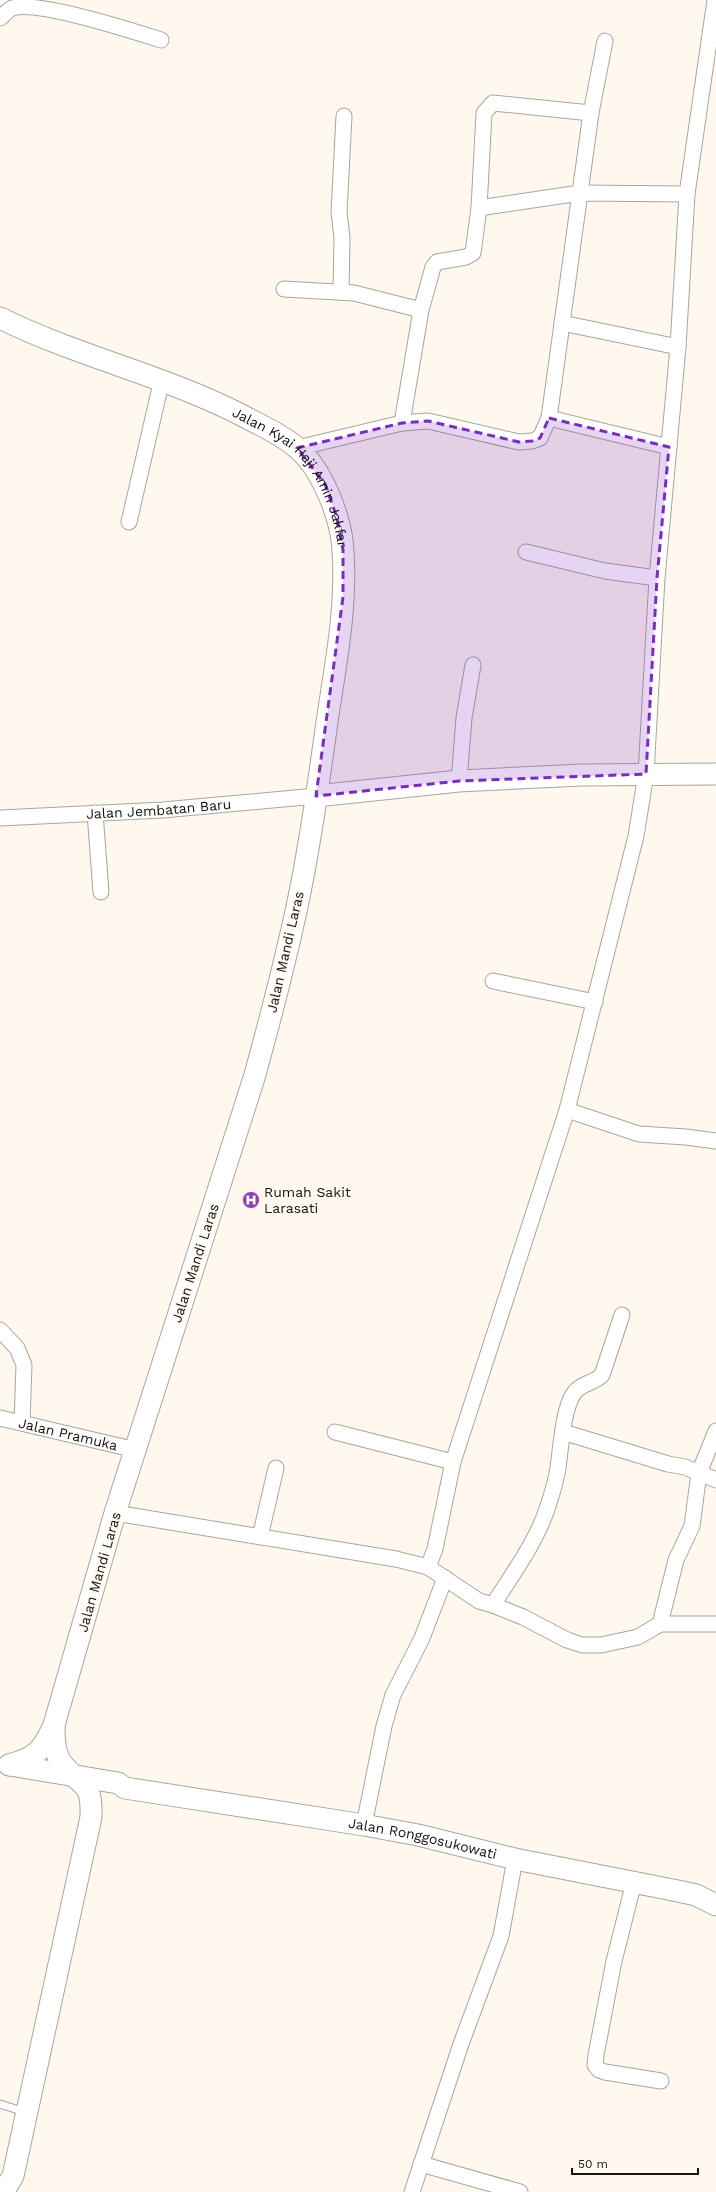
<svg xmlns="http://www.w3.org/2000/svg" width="716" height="2192" viewBox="0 0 716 2192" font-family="'Work Sans',sans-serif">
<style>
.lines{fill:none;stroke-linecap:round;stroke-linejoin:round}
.service-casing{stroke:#aba59c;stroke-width:9}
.minor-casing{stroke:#aba59c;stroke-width:17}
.secondary-casing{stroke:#aba59c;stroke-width:23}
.service{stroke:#fff;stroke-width:7}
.minor{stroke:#fff;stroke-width:15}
.secondary{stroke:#fff;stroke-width:21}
.marked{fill:#7b2cbf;fill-opacity:0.2;stroke:#7b2cbf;stroke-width:3;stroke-dasharray:8 5;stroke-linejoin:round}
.labels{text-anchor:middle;stroke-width:3.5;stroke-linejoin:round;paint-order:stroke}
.street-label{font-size:14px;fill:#15130f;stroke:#fff8ee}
.poi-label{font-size:14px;fill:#15130f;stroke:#fff8ee;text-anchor:start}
</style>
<rect width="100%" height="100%" fill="#fff8ee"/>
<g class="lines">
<g class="service-casing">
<path id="service" d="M0 2104 25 2112"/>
</g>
<g class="minor-casing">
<g id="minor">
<path d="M0 18C4 15 8 10 12 8 36 0 133 31 161 40"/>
<path d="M479 208 580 193 687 194"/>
<path d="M284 289 354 293 421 310"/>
<path d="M341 292 342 238 339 212 344 116"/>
<path d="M562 323 678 347"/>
<path d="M549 418 669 447"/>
<path d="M402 423 421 310 433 267 437 262 466 257 473 253 479 208 484 113 493 103 591 113"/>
<path d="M297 448 402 423 428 421 519 442 532 441 540 438 549 418 591 113 605 41"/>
<path d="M129 522 162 379"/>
<path d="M526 552 605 571 657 578"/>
<path d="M459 781 464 718 473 665"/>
<path d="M95 813 101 892"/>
<path id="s1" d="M0 818 163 810 316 796"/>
<path d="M493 981 595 1002"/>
<path d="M567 1110 639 1134 686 1137 716 1141"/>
<path d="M0 1330 17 1348 24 1365 22 1423"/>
<path id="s2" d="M0 1418 136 1450"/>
<path d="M335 1432 453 1462"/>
<path d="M563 1432 668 1464 685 1467 716 1480"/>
<path d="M115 1513 396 1559 428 1567 435 1549 453 1462 567 1110 636 836 646 774 657 578 678 347 687 194 715 0"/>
<path d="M260 1537 276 1468"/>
<path d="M428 1567 479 1601 493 1605 523 1617 567 1640 582 1645H601L638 1637 660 1624H716"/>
<path d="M493 1605C513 1573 538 1540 549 1503 552 1494 555 1483 557 1474 561 1452 562 1410 574 1393 581 1383 593 1384 602 1375L622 1315"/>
<path d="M660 1624 676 1560 692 1526 699 1473 716 1431"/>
<path d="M364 1825 384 1726 393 1695 422 1638 445 1578"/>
<path d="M634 1882 614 1961 596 2055 595 2065 599 2070 605 2072 661 2081"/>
<path d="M421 2164 520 2192"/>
<path d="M412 2192 461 2044 501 1936 515 1859"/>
</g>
</g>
<g class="secondary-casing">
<g id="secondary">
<path id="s3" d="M0 318C79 357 167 376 245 417 262 426 281 434 296 447 322 468 342 519 343 552 347 608 335 667 327 722 318 787 309 852 295 916 283 970 269 1024 254 1078L115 1513 54 1725C43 1750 36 1758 9 1765"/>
<path d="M316 796 459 781 582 775 716 774"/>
<path id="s4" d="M10 1765 118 1783 125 1788 364 1825 418 1835 515 1859 678 1891 696 1895 716 1905"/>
<path d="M0 2192 5 2189 13 2176 91 1817C92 1781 84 1789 64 1766 54 1755 54 1739 54 1725"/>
</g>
</g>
<use href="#service" class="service"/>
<use href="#minor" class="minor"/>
<use href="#secondary" class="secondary"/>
</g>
<path class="marked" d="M549 418 669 447 657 578 646 774 459 781 316 796 343 597V550L337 518 325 484 297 448 402 423 428 421 519 442 532 441 540 438Z"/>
<defs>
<g id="hospital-disc" transform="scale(0.9)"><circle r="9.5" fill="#9040af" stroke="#fff8ee"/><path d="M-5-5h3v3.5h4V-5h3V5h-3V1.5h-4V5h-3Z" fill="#fff"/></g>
</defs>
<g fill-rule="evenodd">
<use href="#hospital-disc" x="251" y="1200"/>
</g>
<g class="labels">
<g class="street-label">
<text dy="5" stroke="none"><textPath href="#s3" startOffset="344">Jalan Kyai Haji Amin Jakfar</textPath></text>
<text dy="5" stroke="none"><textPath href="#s1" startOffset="159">Jalan Jembatan Baru</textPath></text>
<text transform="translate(285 952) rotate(-77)" y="5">Jalan Mandi Laras</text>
<text transform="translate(195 1263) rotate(-72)" y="5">Jalan Mandi Laras</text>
<text dy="5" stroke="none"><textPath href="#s2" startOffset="70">Jalan Pramuka</textPath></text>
<text transform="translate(99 1572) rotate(-74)" y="5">Jalan Mandi Laras</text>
<text dy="5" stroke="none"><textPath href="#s4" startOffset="420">Jalan Ronggosukowati</textPath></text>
</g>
<g class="poi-label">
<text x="264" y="1197">Rumah Sakit<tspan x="264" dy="16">Larasati</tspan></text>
</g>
</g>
<path d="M572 2168v6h126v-6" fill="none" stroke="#15130f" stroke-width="2"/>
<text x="578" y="2168" font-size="12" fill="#15130f" stroke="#fff8ee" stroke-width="3" paint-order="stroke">50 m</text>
</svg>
